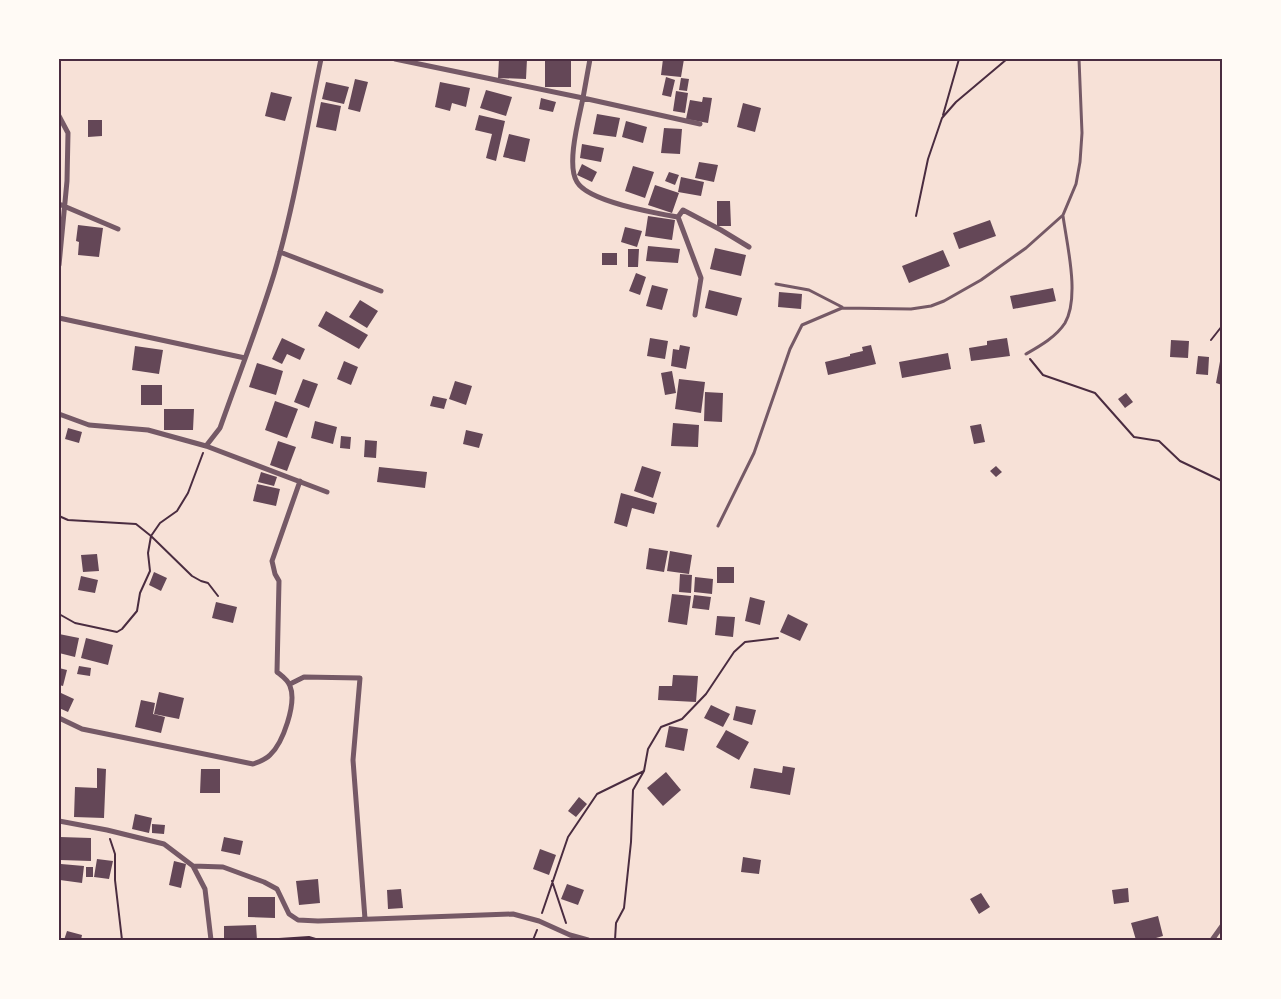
<svg xmlns="http://www.w3.org/2000/svg" width="1281" height="999" viewBox="0 0 1281 999" font-family="'Fira Sans',sans-serif">
<style>
.building{fill:#644757}
.lines{fill:none;stroke-linecap:round;stroke-linejoin:round}
.path{stroke:#4a2c40;stroke-width:2}
.service{stroke:#755966;stroke-width:3}
.minor{stroke:#755966;stroke-width:5}
.neatline{fill:none;stroke:#4a2c40;stroke-width:2}
</style>
<rect width="100%" height="100%" fill="#f7e1d7"/>
<path class="building" d="M499 59H527L526 79 498 78Z
M545 59H571V87H545Z
M663 59H684L681 77 661 75Z
M666 77 675 80 671 97 662 95Z
M681 78 689 79 687 91 679 90Z
M355 79 368 82 360 112 348 109Z
M326 82 349 87 344 104 322 99Z
M440 82 470 88 466 107 452 103 450 111 435 107Z
M486 90 512 97 506 116 480 108Z
M676 91 688 93 685 113 673 111Z
M271 92 292 97 285 121 265 116Z
M703 97 712 98 708 123 686 119 690 100 702 102Z
M541 98 556 102 553 112 539 109Z
M321 102 341 106 336 131 316 127Z
M743 103 761 108 755 132 737 127Z
M597 114 620 118 616 137 593 134Z
M479 115 505 121 496 161 486 158 492 134 475 130Z
M88 120H102V136L88 137Z
M626 121 647 127 643 143 622 137Z
M664 128 682 129 680 154 661 153Z
M509 134 530 139 525 162 503 157Z
M582 144 604 148 601 162 580 158Z
M699 162 718 165 714 182 695 178Z
M582 164 597 172 592 182 577 175Z
M633 166 654 172 645 198 625 191Z
M669 172 679 175 675 185 665 181Z
M681 177 704 182 701 196 678 192Z
M655 185 679 193 672 213 648 205Z
M717 201H730L731 226H717Z
M648 216 675 220 672 240 645 236Z
M990 220 996 236 959 249 953 233Z
M78 225 103 228 99 257 78 255 79 242 76 241Z
M625 227 642 231 637 247 621 242Z
M648 246 680 249 678 263 646 261Z
M715 248 746 255 741 276 710 269Z
M628 249H639L638 267H628Z
M943 250 950 266 909 283 902 266Z
M602 253H617V265H602Z
M636 273 646 277 640 295 629 291Z
M652 285 668 289 662 310 646 306Z
M1053 288 1056 301 1013 309 1010 296Z
M709 290 742 298 737 316 705 308Z
M779 292 802 294 801 309 778 307Z
M360 300 378 311 367 328 349 317Z
M326 311 368 335 359 349 318 326Z
M282 338 305 349 300 360 287 354 282 364 272 359Z
M650 338 668 341 665 359 647 356Z
M1007 338 1010 356 971 361 969 348 987 345V341Z
M1171 340 1189 341 1188 358 1170 357Z
M680 345 690 347 686 369 671 366 673 349 679 350Z
M871 345 876 364 828 375 825 362 850 356V354L863 351 862 347Z
M135 346 163 350 159 374 132 370Z
M948 353 951 369 902 378 899 362Z
M1198 356 1209 357 1208 375 1196 374Z
M1221 356H1222V385L1216 383Z
M344 361 358 367 351 385 337 379Z
M257 363 283 371 276 395 249 387Z
M672 371 676 393 665 395 661 373Z
M303 379 318 384 309 408 294 402Z
M679 379 705 382 701 413 675 409Z
M455 381 472 386 466 405 449 399Z
M141 385H162V405H141Z
M705 392 723 393 722 422 704 421Z
M1126 393 1133 402 1125 408 1118 399Z
M433 396 447 399 444 409 430 406Z
M275 401 298 409 287 438 265 430Z
M164 409H194L193 430H164Z
M315 421 337 427 333 444 311 438Z
M673 423 699 425 698 447 671 446Z
M981 424 985 442 974 444 970 426Z
M68 428 82 432 79 443 65 439Z
M466 430 483 434 479 448 463 444Z
M341 436 351 437 350 449 340 448Z
M365 440 377 441 376 458 364 457Z
M278 441 296 447 287 471 270 465Z
M642 466 661 472 653 498 634 491Z
M996 466 1002 472 996 477 990 471Z
M379 467 427 472 425 488 377 482Z
M261 472 277 477 274 486 258 482Z
M257 484 280 489 276 506 253 501Z
M621 493 657 503 654 514 632 508 627 527 614 523Z
M649 548 668 551 664 572 646 569Z
M670 551 692 555 689 574 667 571Z
M97 554 99 571 83 572 81 555Z
M717 567H734V583H717Z
M154 572 167 578 161 591 149 585Z
M680 574 692 575 691 593 679 592Z
M81 576 98 580 95 593 78 590Z
M695 577 713 579 712 594 694 592Z
M672 594 691 596 687 625 668 622Z
M694 595 711 597 709 610 692 608Z
M750 597 765 601 760 625 745 621Z
M216 602 237 607 233 623 212 618Z
M788 614 808 624 800 641 780 632Z
M717 616 735 617 733 637 715 635Z
M59 634 79 638 75 657 59 653Z
M86 638 113 645 108 665 81 658Z
M79 666 91 668 90 676 77 674Z
M59 668 67 670 63 686 59 685Z
M673 675 698 676 696 702 658 700 659 686H672Z
M159 692 184 698 179 719 154 714Z
M61 693 74 699 68 712 59 708V698Z
M141 700 155 703 153 714 165 717 161 733 135 727Z
M711 705 730 714 723 727 704 718Z
M736 706 756 710 752 725 733 720Z
M669 726 688 729 684 751 665 747Z
M726 730 749 742 739 760 716 747Z
M783 766 795 768 790 795 750 788 754 768 782 773Z
M97 768 106 769 104 818 74 817 75 787 97 788Z
M201 769H220V793H200Z
M666 772 681 790 663 806 647 788Z
M579 797 587 804 576 817 568 811Z
M135 814 152 818 149 833 132 829Z
M152 824 165 825 164 834 152 833Z
M60 837 91 838V861L60 860Z
M224 837 243 841 240 855 221 851Z
M540 849 556 855 549 875 533 869Z
M743 857 761 860 759 874 741 872Z
M97 859 113 861 109 879 94 877Z
M174 861 186 864 181 888 169 885Z
M61 864 84 866 82 883 60 880Z
M86 867H93V877H86Z
M318 879 320 903 299 905 296 881Z
M567 884 584 890 578 905 561 899Z
M1128 888 1129 902 1114 904 1112 890Z
M401 889 403 908 388 909 387 890Z
M981 893 990 907 979 914 970 899Z
M248 897H275V918L248 917Z
M1158 916 1163 936 1149 940H1136L1131 923Z
M256 925 257 940H224V926Z
M67 931 82 935 81 940H64Z"/>
<g class="lines">
<path class="path" d="M943 115 959 59
M916 216 928 159 942 118 956 102 1007 59
M1211 340 1222 326
M1030 359 1043 375 1095 393 1134 437 1159 441 1180 461 1222 481
M203 453 188 493 177 511 160 523 151 536 192 576 201 581 208 583 218 596
M59 516 68 520 136 524 151 536 148 553 150 571 140 593 137 611 122 629 117 632 75 623 59 614
M110 839 115 854V880L122 940
M552 881 566 923
M542 913 568 837 597 794 644 771
M279 939 309 937 319 940
M533 940 537 930
M615 940 616 923 624 908 631 842 633 790 644 771 648 749 661 727 682 719 706 694 734 652 745 642 778 638"/>
<path class="service" d="M776 284 809 290 842 307
M1026 354C1040 346 1056 337 1065 323 1080 297 1067 245 1063 216
M718 526 754 453 790 349 802 325 842 308 911 309 931 306 944 301 981 280 1026 248 1063 215 1076 184 1080 162 1082 133 1079 59"/>
<path class="minor" d="M395 59 583 98C579 118 566 165 577 182 589 202 655 213 678 217L683 210 721 230 749 247
M590 59 583 98 700 124
M59 116 68 133 67 181 59 265
M59 204 118 229
M678 217 701 278 695 315
M280 252 381 291
M59 318 245 358
M59 414 89 425 148 430 206 446 327 492
M206 446 220 428C238 377 258 326 274 274 295 203 306 131 321 59
M290 684 304 677 360 678 353 760 365 919
M59 718 82 729 253 764C259 762 265 760 270 755 283 743 297 703 290 686 288 680 282 676 277 672L279 581 275 574 272 561 300 481
M59 821 107 830 164 844 193 866 205 889 211 940
M193 866 223 867 264 882 277 889 289 914 298 920 318 921 513 914 539 921 570 935 588 940
M1212 940 1222 926"/>
</g>
<rect width="1281" height="999" fill="none" stroke="#fffaf5" stroke-width="120"/>
<rect x="60" y="60" width="1161" height="879" class="neatline"/>
</svg>
